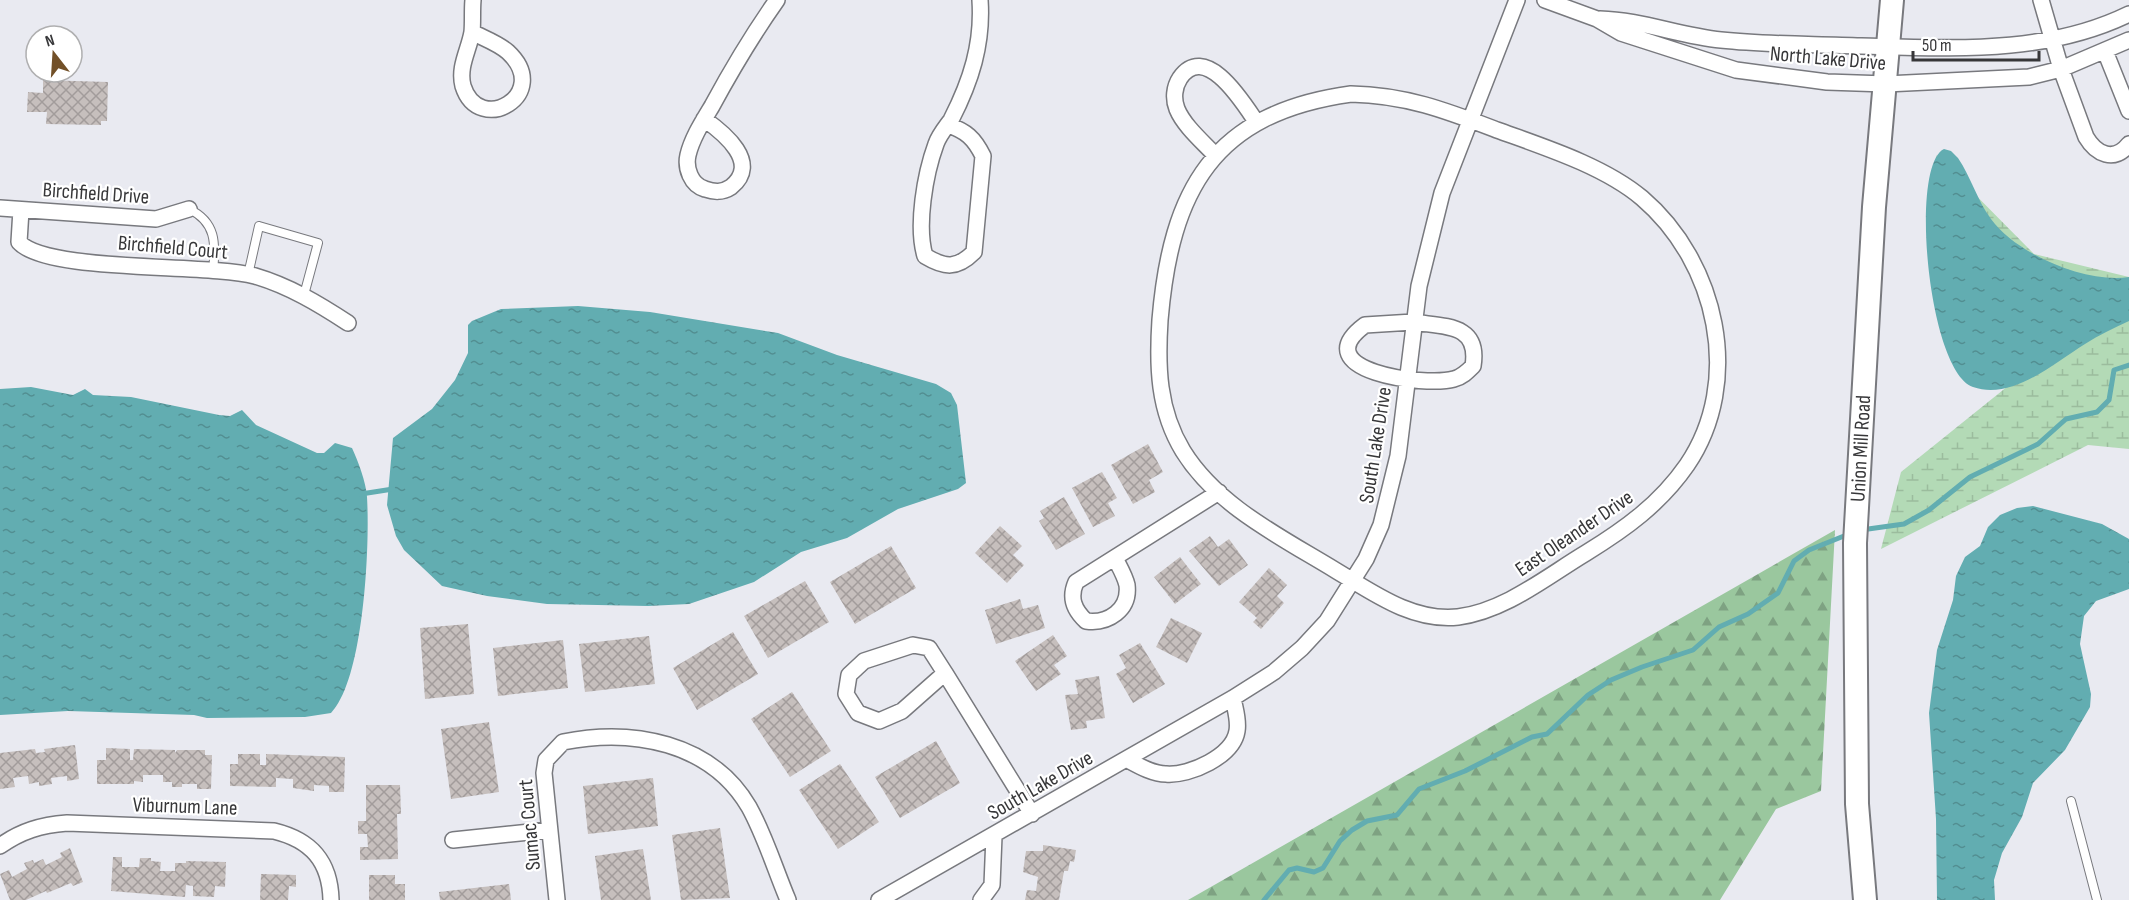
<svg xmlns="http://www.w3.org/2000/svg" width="2129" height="900" viewBox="0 0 2129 900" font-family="'Sofia Sans Condensed',sans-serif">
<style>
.forest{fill:url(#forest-firs)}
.wetland{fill:url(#wetland-marsh)}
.water{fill:url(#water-ripples)}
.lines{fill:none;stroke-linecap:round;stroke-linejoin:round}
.stream{stroke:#62adb1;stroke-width:5}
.building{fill:url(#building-cross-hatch)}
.lane-casing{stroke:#78797e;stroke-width:10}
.street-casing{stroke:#78797e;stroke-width:18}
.secondary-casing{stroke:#78797e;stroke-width:26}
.lane{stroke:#fff;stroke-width:8}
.street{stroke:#fff;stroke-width:15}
.secondary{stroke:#fff;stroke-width:22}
.labels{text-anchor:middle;stroke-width:4.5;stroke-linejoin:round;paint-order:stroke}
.street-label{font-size:21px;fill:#373739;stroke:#fff}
</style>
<defs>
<pattern id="forest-firs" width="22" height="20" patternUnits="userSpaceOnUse" patternTransform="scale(1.5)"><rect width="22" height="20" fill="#9ac79e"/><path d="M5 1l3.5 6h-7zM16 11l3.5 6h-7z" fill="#7ea282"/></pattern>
<pattern id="wetland-marsh" width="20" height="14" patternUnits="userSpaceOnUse" patternTransform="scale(1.5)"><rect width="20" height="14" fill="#b3dab6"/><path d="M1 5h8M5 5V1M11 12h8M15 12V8" fill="none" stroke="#9bbc9d"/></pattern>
<pattern id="water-ripples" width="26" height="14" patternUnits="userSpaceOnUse" patternTransform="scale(1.5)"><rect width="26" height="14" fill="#62adb1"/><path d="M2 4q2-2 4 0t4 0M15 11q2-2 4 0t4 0" fill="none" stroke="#528e91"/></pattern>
<pattern id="building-cross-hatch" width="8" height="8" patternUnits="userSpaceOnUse" patternTransform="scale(1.5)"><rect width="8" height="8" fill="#c6bfbd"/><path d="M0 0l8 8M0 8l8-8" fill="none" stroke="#a29c9b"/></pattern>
</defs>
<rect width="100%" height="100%" fill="#e9eaf1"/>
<path class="forest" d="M1835 530 1821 791 1776 809 1720 900H1188Z"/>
<path class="wetland" d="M1936 155 2034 254 2129 277V449L2088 445 1881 549 1901 472 2008 386Z"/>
<path class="water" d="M1944 149 1951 151 1958 158C1971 177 1977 200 1991 219 2016 254 2087 284 2129 277V321C2114 328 2099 335 2085 344 2054 363 2012 401 1973 387 1928 371 1909 165 1944 149Z
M578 306 650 312 778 333 837 355 936 384 951 393 957 405 966 483 958 489 898 509 847 538 801 552 754 582 689 604 648 606 547 604 487 596 442 586 404 550 396 536 387 505 393 438 432 409 455 380 468 353V325L472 321 501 309Z
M31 387 73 395 85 389 93 395 131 397 219 415 230 416 242 410 256 425 317 453H324L335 443 352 448C358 461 366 482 367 497 370 545 364 679 331 713L305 717 207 718 194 715 68 711 0 715V389Z
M2033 506 2102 524 2129 539V589L2096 601 2084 616 2080 644 2091 694 2090 707 2065 750 2033 783 2022 817 2002 853 1994 880 1995 900H1937L1936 819 1929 713 1937 650 1953 600 1956 576 1965 557 1980 546 1988 527 2000 515 2017 508Z"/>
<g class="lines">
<path class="stream" d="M361 494 393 489
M1861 530 1904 524 1929 510 1970 477 2038 444 2066 419 2097 412 2109 400 2114 370 2129 365
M1264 900 1289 870 1297 868 1314 872 1323 868 1340 841 1352 830 1367 821 1397 815 1419 789 1465 771 1532 737 1547 734 1588 695 1611 680 1642 667 1693 650 1719 627 1748 614 1778 593 1794 561 1809 550 1849 534"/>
</g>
<path class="building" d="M43 80 108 82 107 121H101V125L46 124 47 112H27L28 92 43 93Z
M1148 444 1163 472 1149 480 1155 492 1133 504 1111 465Z
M1102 472 1117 498 1108 503 1115 516 1093 527 1072 488Z
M1064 497 1085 534 1056 550 1039 521 1044 518 1040 511Z
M1000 526 1022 546 1013 555 1024 565 1007 583 975 553Z
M1210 536 1218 547 1229 539 1248 565 1219 586 1189 551Z
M891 546 916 588 855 624 830 582Z
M1180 557 1201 584 1175 604 1154 577Z
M1269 568 1287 585 1277 596 1284 603 1261 629 1253 622 1257 618 1239 602Z
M805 581 829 622 768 658 744 616Z
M1020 599 1023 609 1038 605 1045 628 996 644 985 610Z
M1171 618 1202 633 1187 663 1156 647Z
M468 624 474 694 425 699 420 628Z
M733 632 758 674 697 710 673 668Z
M1053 635 1067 656 1054 665 1061 674 1036 691 1015 661Z
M649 636 655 684 585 692 579 644Z
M563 640 568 688 498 696 493 648Z
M1140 643 1165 684 1133 703 1116 674 1126 668 1119 655Z
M1099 676 1105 718 1086 721 1087 728 1071 730 1065 695 1078 694 1075 680Z
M792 692 831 751 790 777 751 719Z
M489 722 499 792 451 799 441 729Z
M936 741 960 783 900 818 875 777Z
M75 745 79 779 67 781V776L51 778 52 784 39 786V782L29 784 28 776 13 778 15 787 0 789V753L35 749 36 753 45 752 44 749Z
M106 748 130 749V760H133L134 749 175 750V753L177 750H205V755H212L211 789H197V784H182V787H172V782H163V775H143V782L134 781V784H97V760H106Z
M238 754H260V765H266V754L345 757 344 792H329V786L314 785V791L293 788V779L276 778V787L230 786V764H238Z
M840 764 879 822 838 849 799 790Z
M653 778 658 826 588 834 583 786Z
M366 785H400L401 814H397L398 859 360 860V847H368L367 834H358V821H366Z
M720 828 730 898 681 900 672 835Z
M1043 845 1076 850 1074 862 1070 861 1068 871H1064L1059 900H1025L1027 890 1036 891 1038 877 1023 872 1026 851H1043Z
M70 848 83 882 73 886 71 883 47 893 46 891 26 900H10L0 874 9 870 12 877 27 869 24 863 33 860 34 863 43 859 46 865 62 857 60 853Z
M643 849 651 900H601L595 856Z
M113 857H122V867H139L140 858H151V861L161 862 160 871H175V863H186V861L226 862 225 887 215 886 214 897 193 896V886L186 885 185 897 111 891Z
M261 874 296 875V887L289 886 288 900H260Z
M369 875H395V884H405V900H369Z
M509 884 511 900H440L439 892Z"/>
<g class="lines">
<g class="lane-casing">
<path id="lane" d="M189 209C216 222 216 243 213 271
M248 275 259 226 318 243 304 295
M2071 801 2097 900"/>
</g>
<g class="street-casing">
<path id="street" d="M1545 0 1597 19 1621 33 1736 70 1827 82 1886 84 2029 77 2061 69 2129 40
M2041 0 2061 69 2086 137C2096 154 2114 163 2129 144
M1600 19C1641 20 1680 36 1721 40 1767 45 1815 44 1861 46 1952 48 2045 55 2129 14
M472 32C483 38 498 43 508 52 553 94 479 137 463 86 458 67 469 50 472 32 473 22 472 11 473 0
M2105 51 2129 111
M1351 94C1406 95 1447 111 1497 130 1544 147 1604 166 1642 198 1717 262 1744 381 1687 465 1660 504 1625 529 1586 553 1546 577 1505 611 1458 617 1412 622 1372 592 1335 570 1281 537 1217 506 1183 451 1158 410 1157 366 1160 320 1171 190 1213 113 1351 94Z
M704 119C724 133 761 163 731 187 722 193 714 192 705 189 691 185 685 168 688 155 692 138 703 121 712 106 732 69 753 34 777 0
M948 125C966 131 974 138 983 156L974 252C957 269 945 268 925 256 916 226 925 174 936 144 939 135 946 127 951 120 971 81 983 44 980 0
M1215 155C1203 142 1184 126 1177 109 1173 99 1174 87 1180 78 1206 41 1244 104 1257 123
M0 208 156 219 189 209
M21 210 19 242C46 273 207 263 255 276 289 286 319 304 348 323
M1413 322C1444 327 1480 323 1473 366 1467 372 1462 377 1454 379 1425 387 1303 371 1365 325Z
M1115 558C1119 566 1125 576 1127 585 1130 610 1108 624 1086 621 1074 610 1069 598 1076 582L1219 492
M913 645 929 648 945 673 902 711 879 721 858 713 846 694 849 675 864 661Z
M945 673 1032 814
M1128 760C1139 766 1153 774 1166 774 1190 776 1233 756 1237 731 1239 720 1235 709 1233 698
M453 840 549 830
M0 846C21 831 41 825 67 823L274 831C311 840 330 861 331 900
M557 900 544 773 546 760 563 742C632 728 711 742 749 807 765 836 775 869 788 900
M879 900 1233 698 1274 672 1302 648 1327 621 1366 559 1381 525 1398 456 1419 286 1442 193 1517 0
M981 900 992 885 994 836"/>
</g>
<g class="secondary-casing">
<g id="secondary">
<path id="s1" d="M1865 900 1857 804 1855 543 1874 207 1892 0"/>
</g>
</g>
<use href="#lane" class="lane"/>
<use href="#street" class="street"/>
<use href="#secondary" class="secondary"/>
</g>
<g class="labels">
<g class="street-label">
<text transform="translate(1828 58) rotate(5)" y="7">North Lake Drive</text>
<text transform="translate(96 193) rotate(4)" y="7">Birchfield Drive</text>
<text transform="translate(173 247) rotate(5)" y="7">Birchfield Court</text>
<text transform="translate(1375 445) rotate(-81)" y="7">South Lake Drive</text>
<text dy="7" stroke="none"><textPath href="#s1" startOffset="452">Union Mill Road</textPath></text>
<text transform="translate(1574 533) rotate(-34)" y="7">East Oleander Drive</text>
<text transform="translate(1040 785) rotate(-30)" y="7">South Lake Drive</text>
<text transform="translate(185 806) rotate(2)" y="7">Viburnum Lane</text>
<text transform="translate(529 825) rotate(-95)" y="7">Sumac Court</text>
</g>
</g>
<g transform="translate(54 54) rotate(343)"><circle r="28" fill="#ffffff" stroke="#afafb0" stroke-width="1.5"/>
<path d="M0-4.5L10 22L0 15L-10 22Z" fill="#725028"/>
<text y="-9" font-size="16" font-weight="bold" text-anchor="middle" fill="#373739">N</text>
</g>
<path d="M1913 51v9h126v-9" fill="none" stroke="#373739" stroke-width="3"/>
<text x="1922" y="51" font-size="18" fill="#373739" stroke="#ffffff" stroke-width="4.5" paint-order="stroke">50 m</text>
</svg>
